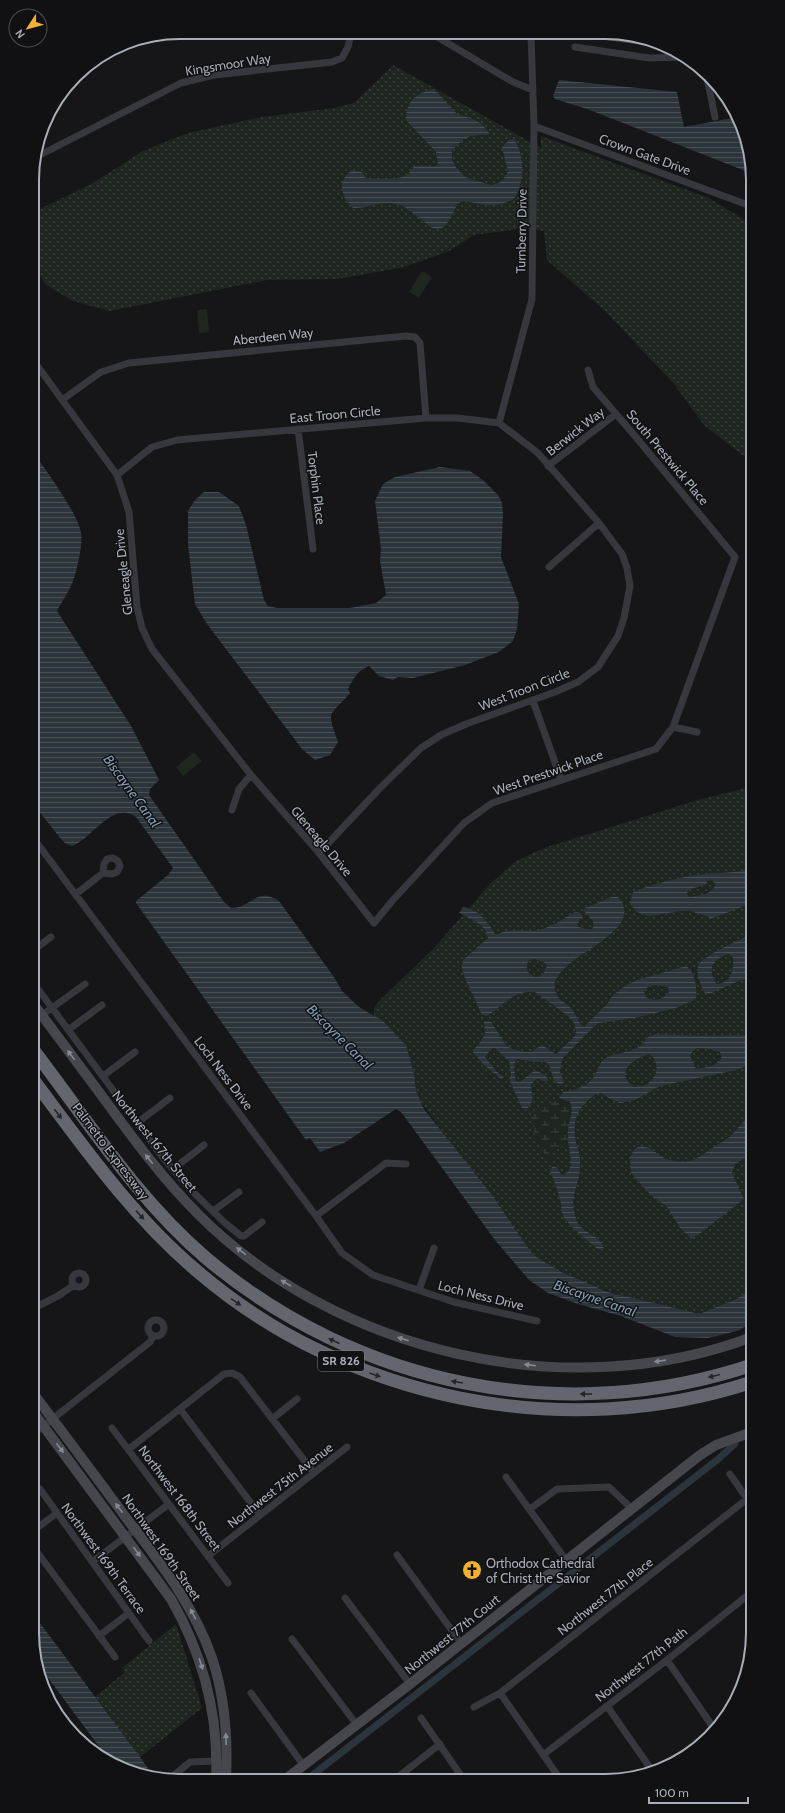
<svg xmlns="http://www.w3.org/2000/svg" width="785" height="1813" viewBox="0 0 785 1813" font-family="Cabin,sans-serif">
<style>
.grass{fill:url(#grass-dots)}
.wetland{fill:url(#wetland-marsh)}
.pitch{fill:#1e261f}
.water{fill:url(#water-rules);fill-rule:evenodd}
.lines{fill:none;stroke-linecap:round;stroke-linejoin:round}
.canal{stroke:#2c353c;stroke-width:7}
.street{stroke:#37383d;stroke-width:7}
.secondary{stroke:#45474d;stroke-width:10}
.highway{stroke:#63666e;stroke-width:13}
.oneway{fill:#858993}
.oneway2{fill:#26262a}
.labels{text-anchor:middle;stroke-width:3;stroke-linejoin:round;paint-order:stroke}
.shield{fill:#111113;stroke:#7b7e86;stroke-width:1}
.shield-label{font-size:12px;font-weight:bold;fill:#a8adb8}
.street-label{font-size:13px;fill:#a8adb8;stroke:#111113}
.poi-label{font-size:13px;fill:#a8adb8;stroke:#111113;text-anchor:start}
.water-label{font-size:14px;font-style:italic;fill:#7f9bb3;stroke:#111113}
.rim{fill:none;stroke:#a8adb8;stroke-width:2}
</style>
<defs>
<pattern id="grass-dots" width="8" height="8" patternUnits="userSpaceOnUse"><rect width="8" height="8" fill="#1e261f"/><path d="M2 2h.1M6 6h.1" fill="none" stroke="#3c433d" stroke-width="1.8" stroke-linecap="round"/></pattern>
<pattern id="wetland-marsh" width="20" height="14" patternUnits="userSpaceOnUse"><rect width="20" height="14" fill="#1e261f"/><path d="M1 5h8M5 5V1M11 12h8M15 12V8" fill="none" stroke="#3c433d"/></pattern>
<pattern id="water-rules" width="6" height="5" patternUnits="userSpaceOnUse"><rect width="6" height="5" fill="#2c353c"/><path d="M0 2.5h6" fill="none" stroke="#485056"/></pattern>
</defs>
<rect width="100%" height="100%" fill="#161618"/>
<path class="grass" d="M393 65 541 148V136L709 198 748 222 749 460 704 425 674 384 606 312 547 260 544 231 527 228 474 235 449 251 405 267 337 279 267 280 109 311 73 301 46 285 33 264 32 213 93 183 143 151 188 133 262 117 334 108 354 103Z
M750 787 752 1292 740 1300 695 1317 568 1279 532 1257 409 1085 374 1022V1008L378 1002 434 948 490 884 516 861 547 847 701 799Z
M176 1624 202 1708 140 1757 95 1697 125 1672 122 1668Z"/>
<path class="wetland" d="M559 1098 570 1102 573 1108 568 1131 569 1149 563 1146 554 1147 551 1151V1159L549 1161 535 1140 534 1125 529 1117C535 1106 549 1105 559 1098Z"/>
<path class="pitch" d="M422 271 432 277 419 298 409 292Z
M207 309 209 332 199 333 197 310Z
M194 752 202 761 183 776 176 767Z"/>
<path class="water" d="M559 80 677 92 684 127 738 117 748 142V172L590 110 555 99 553 96Z
M434 89 457 114 473 119 482 124 490 134 471 136 464 139 452 150V160L457 169 465 177 477 181 491 185 496 184 502 181 508 171 502 147 509 140 514 139C525 155 525 182 514 199 492 209 487 205 464 201L458 203C454 210 451 218 446 225 443 228 439 229 435 229 428 227 411 208 399 205 381 199 369 209 353 208 340 196 337 181 352 170L362 172 366 178C374 179 401 180 407 175 411 172 411 168 416 166 423 164 430 169 438 165L436 152 406 120C406 100 417 93 434 89Z
M33 451C45 470 78 513 81 533 83 544 77 571 73 581 69 592 62 601 57 611L131 726 159 780 150 789 149 795 224 902 231 908C252 908 256 886 279 901L334 977 342 991 359 1007 383 1021 406 1045 414 1074 416 1091 424 1109 492 1195 533 1255 563 1273 608 1292 699 1314 737 1299 752 1288V1323L737 1331 708 1338 675 1337 621 1316 578 1304 548 1293 529 1280 495 1240 401 1112 396 1109 344 1143 320 1152 310 1138 306 1140 136 903V901L168 875 173 868 136 817C112 800 91 840 72 846L65 843 61 839 34 805Z
M440 467 470 471 484 481 498 495 502 503 503 514 501 557 519 604 517 629 513 641 499 652 465 665 413 678 398 677 393 680 379 676 369 666C357 671 353 679 348 689L350 693C329 718 326 708 338 742L330 755 315 760 302 749 207 624 195 604 188 545V511L195 500 204 492H219L239 506 246 525 264 600 268 606 277 608H350L376 603 386 595 380 561 381 549 375 501 383 484 395 477Z
M750 869V876L745 879V883L750 887V904L716 917 711 918 688 910 648 916 637 912 630 904 633 892C650 885 680 877 698 875 716 872 733 874 750 869ZM707 880 714 881 716 884C711 895 700 896 689 897L687 894 688 890 707 884Z
M612 897H618C652 937 537 959 557 995 559 1000 566 1003 570 1007 576 1013 577 1022 584 1027L608 1003 613 995 625 986 637 980 686 966C696 973 697 988 696 999L676 1008 634 1018 599 1023 592 1028 562 1059 560 1072 564 1082 561 1085 554 1081 550 1067 546 1062H537L517 1059C512 1065 515 1074 516 1081L520 1082 535 1070 545 1075 548 1079 547 1082 538 1079 534 1081 531 1085C532 1096 535 1099 528 1108H522L510 1081 511 1072 509 1061 495 1048H492L485 1057 497 1072 504 1077 501 1079 483 1064 473 1052C476 1045 484 1040 485 1032 485 1029 484 1026 484 1022L487 1021 491 1022 506 1045 512 1049 526 1052H531L542 1045 556 1054 575 1036 576 1031 574 1023 568 1016 535 992C513 990 503 1006 487 1016L482 1015 464 976 462 967 463 960 488 938C486 924 470 919 459 913L463 907C480 910 487 921 496 935 513 926 523 933 539 930 553 927 563 918 576 912L580 913 583 916 577 924 578 927 592 930C596 921 591 918 584 911L585 908ZM535 959 543 962 547 965C542 987 520 974 529 960ZM657 985 668 987 669 992C663 1000 656 1002 646 997L644 993 645 989 650 986Z
M750 935 751 978 739 981 709 994 705 993C701 986 696 975 698 966 701 956 740 940 750 935ZM729 954 733 957C734 969 731 983 717 984 706 970 713 958 729 954Z
M656 1034 701 1036 751 1035V1064L736 1070 660 1086 635 1100 620 1103C616 1101 613 1100 609 1098 600 1093 601 1090 591 1098 574 1111 572 1126 577 1147 579 1153 581 1158 580 1165 580 1187 568 1194 576 1219 580 1233 602 1235 604 1249L599 1250C591 1244 567 1224 563 1216 561 1211 562 1205 560 1200 558 1191 554 1180 550 1171L553 1166 557 1168 562 1175 569 1171C574 1158 566 1144 568 1130 569 1120 574 1112 570 1102L559 1098 563 1092C576 1090 590 1086 596 1073 599 1067 600 1061 606 1058 619 1050 639 1055 646 1038ZM697 1048 710 1049 720 1052 722 1056C718 1067 707 1067 696 1069L690 1056 693 1051ZM650 1054C660 1063 658 1077 647 1084 644 1086 638 1086 634 1087 613 1072 634 1058 650 1054Z
M751 1113V1154L735 1164 732 1173 744 1199 698 1235 691 1238 680 1228 667 1207 651 1195 631 1173 630 1158 634 1149 641 1146 649 1148 666 1159 681 1162 694 1160 730 1137Z
M37 1619 140 1757 155 1778 112 1764 37 1663Z"/>
<g class="lines">
<path class="canal" d="M310 1777 717 1460 735 1444"/>
<path class="street" d="M439 38 513 82 533 90
M575 47 649 58 685 57
M706 73 715 117
M534 126 748 205
M36 157 181 83 214 75 332 62 342 58 348 47 351 33
M33 360 117 475 129 512 137 607 142 628 152 649 251 775 319 853 374 923 393 900 464 823 492 803 656 749 673 727 735 557 635 436 593 387 588 370
M62 400 101 372 129 363 406 336 415 337 420 343 426 418
M499 423 532 299 534 126 531 34
M298 429 313 549
M548 466 616 414
M117 475 152 447 177 440 426 418H458L499 423 538 453 599 523 622 554 627 568 630 586 624 618 618 636 598 667 578 682 555 692 466 724 441 735 421 748 380 788 319 853
M549 567 599 523
M533 701 561 779
M673 727 697 732
M232 810 239 789 251 775
M34 839 316 1216 342 1253 373 1275 454 1302 537 1321
M76 894 103 873 104 864 107 859 113 858 118 861 120 866 117 872 112 874 103 873
M35 949 51 937
M35 985 164 1159 192 1191 224 1222 241 1236H244L262 1222
M42 1015 85 984
M68 1030 102 1005
M103 1076 135 1052
M137 1123 170 1098
M173 1169 204 1145
M213 1211 239 1192
M316 1216 386 1163 406 1164
M72 1280a7 7 0 1 1 14 0a7 7 0 1 1-14 0Z
M419 1290 434 1248
M36 1307 58 1296 74 1285
M148 1328a8 8 0 1 1 16 0a8 8 0 1 1-16 0Z
M180 1409 260 1515
M272 1419 297 1399
M112 1428 228 1583
M36 1432 150 1342 153 1336
M129 1449 224 1374 232 1373 240 1377 314 1473
M730 1474 752 1506
M506 1477 566 1560
M40 1489 149 1641
M530 1509 557 1489 609 1487 631 1508
M37 1528 57 1513
M37 1552 115 1657
M397 1555 461 1643
M208 1556 347 1447
M92 1562 169 1504
M345 1598 410 1684
M99 1636 129 1613
M292 1639 357 1725
M750 1648 751 1649
M667 1660 715 1730
M42 1682 43 1681
M251 1693 304 1766
M500 1693 558 1776
M607 1706 653 1772
M474 1707 500 1693 747 1499
M421 1718 462 1777
M543 1755 667 1660 753 1591
M173 1776 190 1762 217 1761
M398 1777 440 1744"/>
<path class="secondary" d="M607 35 651 41
M35 1006C57 1036 80 1066 102 1096 132 1137 162 1178 198 1214 336 1353 567 1407 752 1337
M36 1397C66 1437 97 1478 127 1519 160 1562 194 1606 212 1658 225 1697 228 1737 226 1778
M36 1416 171 1599C203 1655 219 1713 216 1778
M287 1778 410 1684 700 1455 716 1445 752 1432"/>
<path class="highway" d="M35 1052C89 1123 138 1200 206 1258 358 1386 564 1428 752 1365
M35 1082C85 1149 133 1217 197 1271 347 1400 564 1444 752 1382"/>
</g>
<defs><path id="oneway-solid" d="M-6-.8H1V-3.2L6.5 0L1 3.2V.8H-6Z"/></defs>
<g class="oneway">
<use href="#oneway-solid" transform="translate(71 1055) rotate(-127)"/>
<use href="#oneway-solid" transform="translate(149 1159) rotate(-129)"/>
<use href="#oneway-solid" transform="translate(241 1251) rotate(-143)"/>
<use href="#oneway-solid" transform="translate(286 1283) rotate(-150)"/>
<use href="#oneway-solid" transform="translate(403 1339) rotate(-163)"/>
<use href="#oneway-solid" transform="translate(660 1361) rotate(172)"/>
<use href="#oneway-solid" transform="translate(530 1365) rotate(-173)"/>
<use href="#oneway-solid" transform="translate(60 1448) rotate(53)"/>
<use href="#oneway-solid" transform="translate(119 1508) rotate(-127)"/>
<use href="#oneway-solid" transform="translate(137 1552) rotate(54)"/>
<use href="#oneway-solid" transform="translate(193 1614) rotate(-118)"/>
<use href="#oneway-solid" transform="translate(201 1664) rotate(72)"/>
<use href="#oneway-solid" transform="translate(226 1739) rotate(-92)"/>
</g>
<g class="oneway2">
<use href="#oneway-solid" transform="translate(58 1114) rotate(53)"/>
<use href="#oneway-solid" transform="translate(140 1215) rotate(47)"/>
<use href="#oneway-solid" transform="translate(236 1302) rotate(34)"/>
<use href="#oneway-solid" transform="translate(334 1341) rotate(-155)"/>
<use href="#oneway-solid" transform="translate(375 1375) rotate(19)"/>
<use href="#oneway-solid" transform="translate(714 1376) rotate(166)"/>
<use href="#oneway-solid" transform="translate(457 1382) rotate(-170)"/>
<use href="#oneway-solid" transform="translate(586 1394) rotate(180)"/>
</g>
<defs>
<g id="church-disc" transform="scale(1)"><circle r="9.5" fill="#f2b134" stroke="#111113"/><path d="M-1.2-6h2.4v3.5h3.3v2.4h-3.3V6h-2.4V-.1h-3.3v-2.4h3.3Z" fill="#111"/></g>
</defs>
<g fill-rule="evenodd">
<use href="#church-disc" x="472" y="1570"/>
</g>
<g class="labels">
<rect class="shield" x="318" y="1351" width="46" height="20" rx="3"/>
<g class="shield-label">
<text x="341" y="1365">SR 826</text>
</g>
<g class="street-label">
<text transform="translate(228 64) rotate(-9)" y="5">Kingsmoor Way</text>
<text transform="translate(645 154) rotate(20)" y="5">Crown Gate Drive</text>
<text transform="translate(521 231) rotate(-89)" y="5">Turnberry Drive</text>
<text transform="translate(273 336) rotate(-6)" y="5">Aberdeen Way</text>
<text transform="translate(335 414) rotate(-5)" y="5">East Troon Circle</text>
<text transform="translate(575 431) rotate(-38)" y="5">Berwick Way</text>
<text transform="translate(668 457) rotate(50)" y="5">South Prestwick Place</text>
<text transform="translate(317 488) rotate(83)" y="5">Torphin Place</text>
<text transform="translate(123 572) rotate(-96)" y="5">Gleneagle Drive</text>
<text transform="translate(524 689) rotate(-21)" y="5">West Troon Circle</text>
<text transform="translate(548 772) rotate(-19)" y="5">West Prestwick Place</text>
<text transform="translate(322 841) rotate(50)" y="5">Gleneagle Drive</text>
<text transform="translate(224 1073) rotate(53)" y="5">Loch Ness Drive</text>
<text transform="translate(155 1141) rotate(51)" y="5">Northwest 167th Street</text>
<text transform="translate(111 1151) rotate(53)" y="5">Palmetto Expressway</text>
<text transform="translate(481 1295) rotate(14)" y="5">Loch Ness Drive</text>
<text transform="translate(280 1485) rotate(-38)" y="5">Northwest 75th Avenue</text>
<text transform="translate(180 1498) rotate(53)" y="5">Northwest 168th Street</text>
<text transform="translate(162 1547) rotate(55)" y="5">Northwest 169th Street</text>
<text transform="translate(104 1558) rotate(54)" y="5">Northwest 169th Terrace</text>
<text transform="translate(605 1596) rotate(-38)" y="5">Northwest 77th Place</text>
<text transform="translate(452 1634) rotate(-39)" y="5">Northwest 77th Court</text>
<text transform="translate(641 1664) rotate(-38)" y="5">Northwest 77th Path</text>
</g>
<g class="poi-label">
<text x="486" y="1568">Orthodox Cathedral<tspan x="486" dy="15">of Christ the Savior</tspan></text>
</g>
<g class="water-label">
<text transform="translate(132 791) rotate(54)" y="5">Biscayne Canal</text>
<text transform="translate(340 1037) rotate(45)" y="5">Biscayne Canal</text>
<text transform="translate(595 1298) rotate(19)" y="5">Biscayne Canal</text>
</g>
</g>
<path d="M0 0H785V1813H0ZM180 39H605A141 141 0 0 1 746 180V1633A141 141 0 0 1 605 1774H180A141 141 0 0 1 39 1633V180A141 141 0 0 1 180 39Z" fill="#111113" fill-rule="evenodd"/>
<path class="rim" d="M180 39H605A141 141 0 0 1 746 180V1633A141 141 0 0 1 605 1774H180A141 141 0 0 1 39 1633V180A141 141 0 0 1 180 39Z"/>
<g transform="translate(28 28) rotate(234)"><circle r="19" fill="#111113" stroke="#4d4f55"/>
<path d="M0-3L7 15L0 10L-7 15Z" fill="#f2b134"/>
<text y="-6" font-size="11" font-weight="bold" text-anchor="middle" fill="#a8adb8">N</text>
</g>
<path d="M649 1797v6h99v-6" fill="none" stroke="#a8adb8" stroke-width="2"/>
<text x="655" y="1797" font-size="12" fill="#a8adb8" stroke="#111113" stroke-width="3" paint-order="stroke">100 m</text>
</svg>
